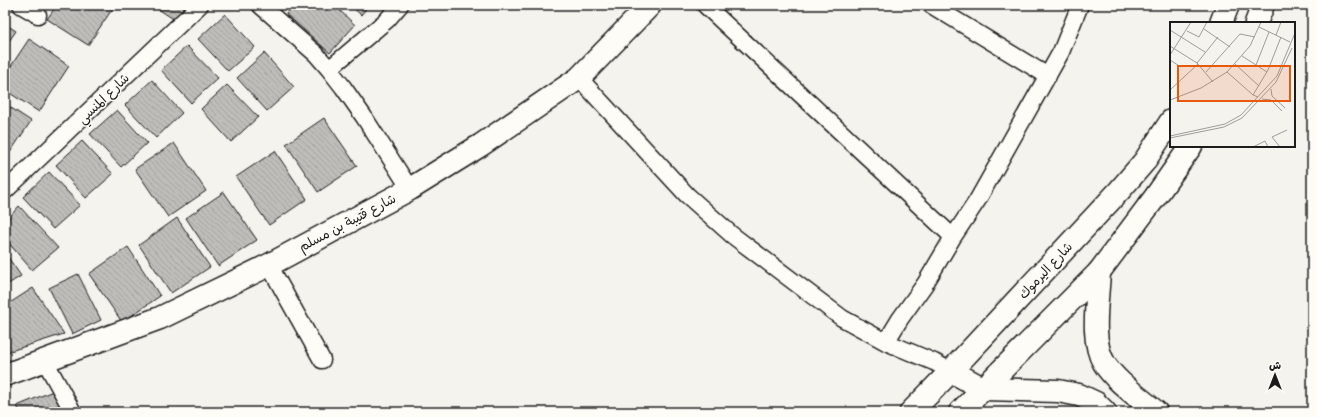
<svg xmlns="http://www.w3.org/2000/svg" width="1317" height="417" viewBox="0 0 1317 417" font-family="'Balsamiq Sans','Playpen Sans Arabic',sans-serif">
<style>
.building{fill:url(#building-back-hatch);stroke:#1c1c1c}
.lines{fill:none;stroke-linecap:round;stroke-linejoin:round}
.street-casing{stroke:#1c1c1c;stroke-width:19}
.secondary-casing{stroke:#1c1c1c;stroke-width:25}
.highway-casing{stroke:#1c1c1c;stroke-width:25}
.street{stroke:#fdfcf7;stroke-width:16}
.secondary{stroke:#fdfcf7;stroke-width:22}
.highway{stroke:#fdfcf7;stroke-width:22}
.labels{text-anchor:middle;stroke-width:3;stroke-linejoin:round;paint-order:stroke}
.street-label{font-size:13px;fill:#1c1c1c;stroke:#fdfcf7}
.inset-road{fill:none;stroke:#9e9d9a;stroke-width:1}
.view{fill:#e8590c;fill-opacity:0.15;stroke:#e8590c;stroke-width:2}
.inset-edge{fill:none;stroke:#1c1c1c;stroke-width:2}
</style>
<defs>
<pattern id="building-back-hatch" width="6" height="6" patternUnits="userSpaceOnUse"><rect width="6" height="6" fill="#bebdba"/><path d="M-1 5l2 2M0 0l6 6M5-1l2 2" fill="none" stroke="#a3a29f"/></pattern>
</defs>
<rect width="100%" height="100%" fill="#f4f3ee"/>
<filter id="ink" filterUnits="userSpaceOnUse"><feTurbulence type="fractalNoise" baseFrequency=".025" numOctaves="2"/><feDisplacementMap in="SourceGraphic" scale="8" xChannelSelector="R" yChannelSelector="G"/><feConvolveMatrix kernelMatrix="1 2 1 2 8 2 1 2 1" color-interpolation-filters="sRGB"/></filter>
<g filter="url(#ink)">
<path class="building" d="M57 5H115L88 45 47 19Z
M152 5H185L175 20Z
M294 5H334L355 25 330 53 286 14Z
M350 5H369L361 15Z
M225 14 255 47 228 71 198 39Z
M5 24 16 31 5 47Z
M29 39 69 66 39 112 5 90V75Z
M187 46 218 78 191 103 161 70Z
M264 53 294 87 267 111 237 78Z
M152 80 182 113 156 138 125 105Z
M227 85 258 117 231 142 201 109Z
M5 104 31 121 5 160Z
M117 110 147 143 121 167 90 134Z
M324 118 357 166 318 192 286 144Z
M82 141 113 174 86 198 56 165Z
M174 143 206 191 168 217 135 169Z
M275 151 307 199 269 225 236 177Z
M49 172 80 205 53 229 23 197Z
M224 192 257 240 218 266 186 218Z
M19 206 58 248 32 270 5 239V222Z
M177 218 210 267 171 293 139 245Z
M128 247 160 296 122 322 89 274Z
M5 253 21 276 5 286Z
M78 274 101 320 72 334 49 288Z
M33 288 64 334 7 352 5 349V306Z
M53 391 62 412H20L17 406Z"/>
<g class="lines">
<g class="street-casing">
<path id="street" d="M21 5 38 15
M260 5 316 54 329 69 343 87 364 117 410 189
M705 5 953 237
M931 5 1048 76
M329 69 387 20 400 5
M579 78 687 195 732 235 842 318 886 342
M5 191 200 5
M269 265 322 360
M45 361 73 412
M951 371 934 362 886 342 900 319 925 284 953 237 977 201 1061 52 1080 5"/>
</g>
<g class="secondary-casing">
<path id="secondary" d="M1099 272C1098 298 1090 340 1104 363 1115 381 1140 398 1156 412
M951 371 984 389 1058 391 1079 395 1096 403 1105 412
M5 375 160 318 269 265 410 189 481 145 579 78 650 5"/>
</g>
<g class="highway-casing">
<path id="highway" d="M1221 23 1228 5
M1256 23 1263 5
M911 412 951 371 1119 191 1144 162 1171 121
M960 412 1099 272 1156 196 1191 146"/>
</g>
<use href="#street" class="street"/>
<use href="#secondary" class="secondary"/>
<use href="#highway" class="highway"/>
</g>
</g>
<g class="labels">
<g class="street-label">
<text transform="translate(103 98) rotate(-44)" y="5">شارع المنسي</text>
<text transform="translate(347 222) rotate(-28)" y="5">شارع قتيبة بن مسلم</text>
<text transform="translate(1045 270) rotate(-47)" y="5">شارع اليرموك</text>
</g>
</g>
<g transform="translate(1170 22)">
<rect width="125" height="125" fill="#f4f3ee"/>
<path class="inset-road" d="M89 5 120 20M34 7 60 25M0 8 35 30M17 9 29 15 37 0M106 13 111 0M0 24 27 41 43 60M0 33 21 0M72 34 86 43 99 10M0 38 11 45M27 41 48 15M65 42 89 64M86 43 97 50M36 50 70 12 85 15M57 50 83 73M101 67 102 74 115 86M0 68 28 42M88 75 83 73 98 48 111 15M92 77 101 78 112 89M0 78 31 66 57 50 80 24 91 0M0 114 55 102 71 93 107 54 125 11M0 116 54 105 72 96 106 60 122 26M83 125 95 119 98 125M110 125 102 115 117 108"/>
<path class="view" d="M8 44H120V79H8Z"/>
<rect width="125" height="125" class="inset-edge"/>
</g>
<rect width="1317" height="417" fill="none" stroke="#fdfcf7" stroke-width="20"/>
<rect x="10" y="10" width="1297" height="397" fill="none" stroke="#1c1c1c" stroke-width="1.5" filter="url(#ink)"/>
<g transform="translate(1275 375)" stroke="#fdfcf7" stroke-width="3" paint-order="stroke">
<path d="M0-3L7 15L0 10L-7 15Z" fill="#1c1c1c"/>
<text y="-6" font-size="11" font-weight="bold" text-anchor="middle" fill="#1c1c1c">ش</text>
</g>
</svg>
